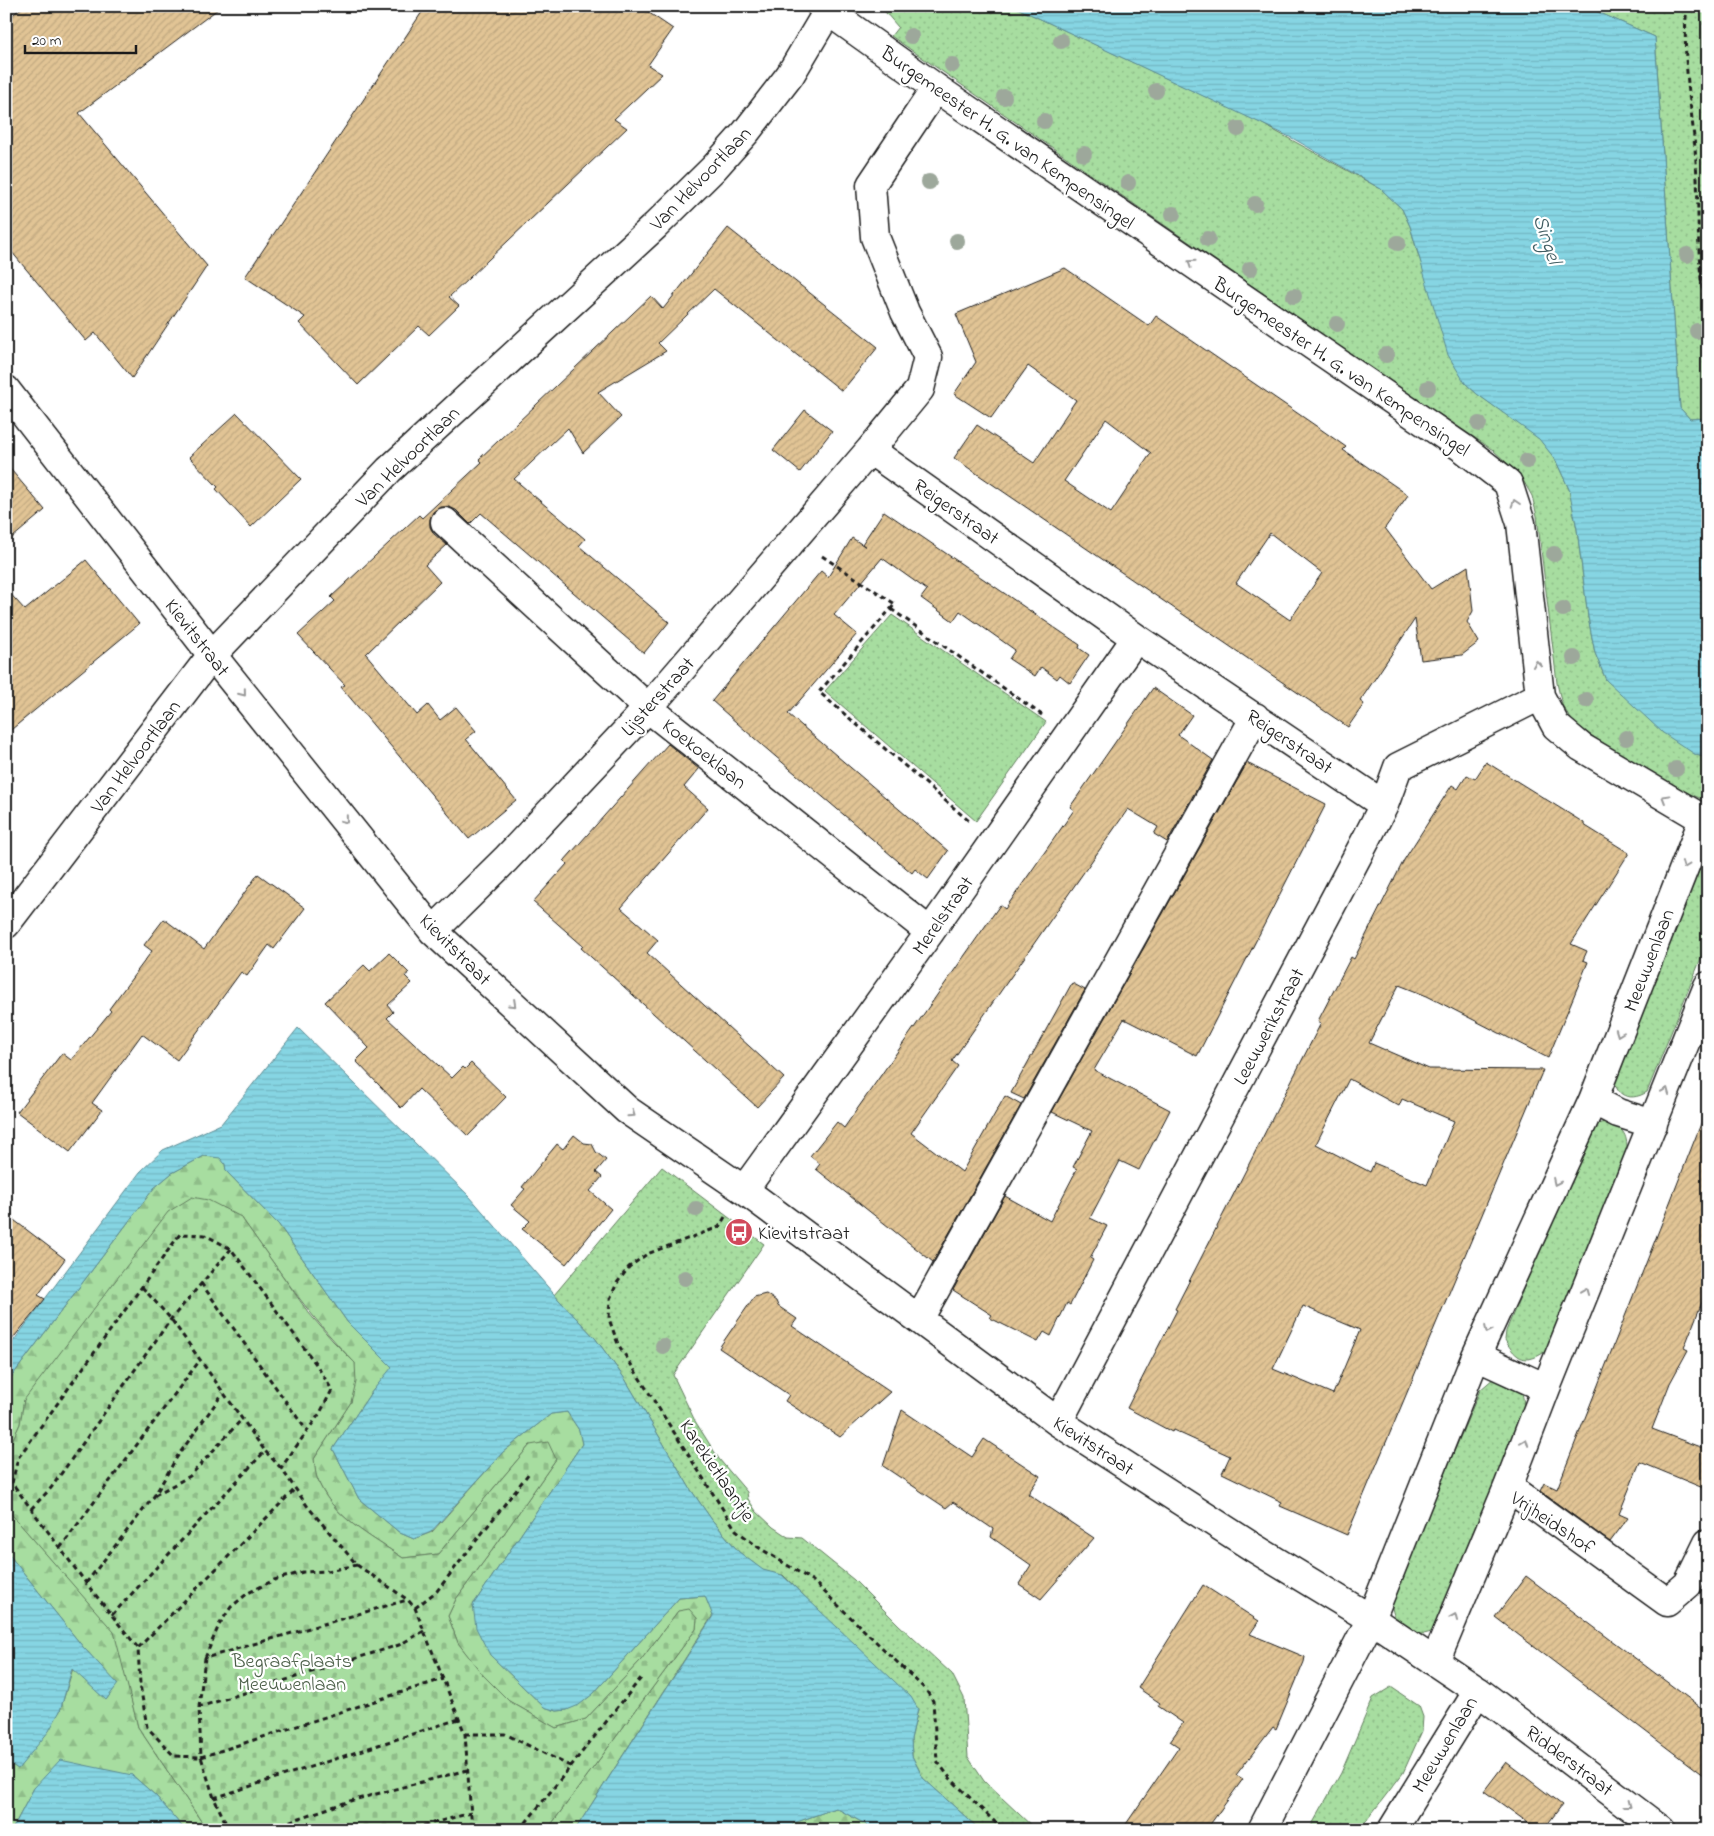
<svg xmlns="http://www.w3.org/2000/svg" width="1714" height="1836" viewBox="0 0 1714 1836" font-family="'Indie Flower',sans-serif">
<style>
.grass{fill:url(#grass-dots);stroke:#627c5e}
.forest{fill:url(#forest-firs);stroke:#627c5e}
.cemetery{fill:url(#cemetery-stones);stroke:#627c5e}
.water{fill:url(#water-rules);stroke:#5c8b93}
.building{fill:url(#building-hatch);stroke:#1c1c1c;fill-rule:evenodd}
.lines{fill:none;stroke-linecap:round;stroke-linejoin:round}
.minor-casing{stroke:#1c1c1c;stroke-width:31}
.path{stroke:#1c1c1c;stroke-width:3;stroke-dasharray:5 4;stroke-linecap:butt}
.minor{stroke:#fff;stroke-width:28}
.tree{fill:#9da89b}
.oneway{stroke:#999}
.labels{text-anchor:middle;stroke-width:4.5;stroke-linejoin:round;paint-order:stroke}
.street-label{font-size:20px;fill:#1c1c1c;stroke:#fff}
.poi-label{font-size:20px;fill:#1c1c1c;stroke:#fff;text-anchor:start}
.park-label{font-size:20px;fill:#4d604a;stroke:#fff}
.water-label{font-size:21px;font-style:italic;fill:#415d62;stroke:#fff}
</style>
<defs>
<pattern id="grass-dots" width="8" height="8" patternUnits="userSpaceOnUse" patternTransform="scale(1.25)"><rect width="8" height="8" fill="#a7dda0"/><path d="M2 2h.1M6 6h.1" fill="none" stroke="#8fbd89" stroke-width="1.8" stroke-linecap="round"/></pattern>
<pattern id="forest-firs" width="22" height="20" patternUnits="userSpaceOnUse" patternTransform="scale(1.25)"><rect width="22" height="20" fill="#a7dda0"/><path d="M5 1l3.5 6h-7zM16 11l3.5 6h-7z" fill="#8fbd89"/></pattern>
<pattern id="cemetery-stones" width="16" height="16" patternUnits="userSpaceOnUse" patternTransform="scale(1.25)"><rect width="16" height="16" fill="#a7dda0"/><path d="M2 7V4a2 2 0 0 1 4 0v3zM10 15v-3a2 2 0 0 1 4 0v3z" fill="#8fbd89"/></pattern>
<pattern id="water-rules" width="6" height="5" patternUnits="userSpaceOnUse" patternTransform="scale(1.25)"><rect width="6" height="5" fill="#86d5e3"/><path d="M0 2.5h6" fill="none" stroke="#73b6c2"/></pattern>
<pattern id="building-hatch" width="6" height="6" patternUnits="userSpaceOnUse" patternTransform="scale(1.25)"><rect width="6" height="6" fill="#e1c495"/><path d="M-1 1l2-2M0 6l6-6M5 7l2-2" fill="none" stroke="#c0a880"/></pattern>
</defs>
<rect width="100%" height="100%" fill="#fff"/>
<filter id="ink" filterUnits="userSpaceOnUse"><feTurbulence type="fractalNoise" baseFrequency=".02" numOctaves="2"/><feDisplacementMap in="SourceGraphic" scale="10" xChannelSelector="R" yChannelSelector="G"/><feConvolveMatrix kernelMatrix="1 2 1 2 8 2 1 2 1" color-interpolation-filters="sRGB"/></filter>
<g filter="url(#ink)">
<path class="grass" d="M880 6H1013L1257 121 1381 189 1402 209 1410 226 1417 251 1465 383 1477 394 1539 438 1555 459 1569 489 1577 529 1588 617 1595 653 1606 680 1696 755 1708 758V802L1684 791 1613 751 1573 722 1562 705 1557 683 1537 516 1532 496 1520 475 1493 450 1384 377 891 36 898 27Z
M1584 6H1708V24H1702L1705 142 1708 150V418L1690 419 1680 408 1655 37Z
M892 615 1046 722 976 821 825 691Z
M1708 849V941L1647 1092C1628 1104 1610 1093 1616 1071Z
M1604 1122C1620 1125 1627 1132 1627 1148L1583 1264 1546 1351C1526 1365 1517 1360 1505 1340L1506 1331 1587 1133 1595 1125Z
M662 1167 764 1244 673 1375 695 1421 719 1459 747 1492 748 1499 756 1511 773 1527 788 1537 802 1538 854 1580 899 1625 952 1674 964 1698 968 1757 984 1781 1036 1830H980L923 1778 912 1756 911 1739 918 1709 783 1575 763 1571 739 1552 712 1520 691 1490 625 1379 595 1338 554 1295Z
M1494 1378C1516 1385 1523 1382 1524 1408L1466 1561 1433 1631C1411 1642 1389 1622 1392 1599L1480 1390Z
M1391 1687 1419 1706 1423 1717 1422 1731 1403 1773 1359 1830H1309L1341 1773 1373 1698Z"/>
<path class="forest" d="M204 1156 220 1157 225 1164 226 1171 279 1225 348 1323 393 1367 370 1394 333 1449 359 1499 400 1533 414 1539 432 1532 503 1452 551 1414 567 1412 579 1430 582 1444 473 1605 490 1655 544 1707 557 1711 567 1710 593 1694 679 1598 705 1596 713 1615 575 1830H547L696 1629 697 1618 678 1611 641 1660 586 1719 556 1728 509 1701 482 1675 458 1643 448 1616 456 1599 496 1545 556 1459 530 1445 438 1554 403 1558C372 1537 330 1516 317 1478 315 1473 315 1465 314 1459L351 1402 355 1363C311 1319 277 1268 241 1217L24 1400 20 1424 6 1454V1384L154 1188 172 1173Z
M6 1508 115 1632 138 1727 207 1830H185L156 1796 132 1775 34 1788 12 1830H6V1761L18 1769 60 1711 73 1668 106 1700 117 1684 83 1647 6 1551Z
M836 1808 867 1825 871 1830H788L794 1823Z"/>
<path class="cemetery" d="M192 1197 208 1200 241 1217 308 1312 333 1341 355 1363 356 1382 351 1402 314 1459C315 1465 315 1472 317 1478 330 1516 372 1537 403 1558L438 1554 530 1445 548 1442 556 1459 496 1545 456 1599 448 1616 458 1643 483 1675 509 1701 556 1728 586 1719 641 1660 678 1611 689 1609 697 1618 696 1629 547 1830H207L138 1727 114 1632 6 1508V1454L20 1424 24 1400 168 1212Z"/>
<path class="water" d="M1013 6H1584L1655 37 1680 408 1690 419 1708 418V758L1696 755 1663 733 1606 680 1595 653 1588 617 1577 529 1569 489 1555 459 1539 439 1477 394 1465 383 1448 355 1410 226 1402 209 1381 189 1294 139Z
M298 1028 470 1197 559 1300 595 1338 625 1379 691 1490 712 1520 739 1552 763 1570 782 1575 911 1697 918 1709 911 1739 912 1756 923 1778 980 1830H871L867 1825 836 1808 794 1823 788 1830H575L713 1616 705 1596 679 1598 593 1694 579 1705 567 1710 557 1711 544 1707 490 1655 476 1628 473 1605 582 1444 579 1430 567 1412 551 1414 503 1452 431 1532 414 1539 400 1533 359 1499 333 1449 370 1394 392 1367 348 1323 279 1225 226 1171 225 1164 220 1158 204 1156 172 1173 154 1188 6 1384V1351L140 1172 163 1150 221 1124Z
M6 1551 83 1647 118 1684 106 1700 72 1669 60 1711 49 1731 18 1769 6 1761Z
M60 1760 132 1775 156 1796 185 1830H12L34 1788Z"/>
<path class="building" d="M24 6H222L79 113 207 266 132 378 95 333 86 341 6 245V20Z
M426 6H639L673 29 648 65 662 74 614 119 627 128 449 297 459 306 429 335 419 326 358 385 299 323 305 317 245 277Z
M728 228 878 347 842 391 714 289 658 343 666 351 598 392 621 417 583 453 568 428 514 479 585 539 579 546 669 622 644 653 481 513 470 524 456 510 449 507H440L433 512 430 519V527L434 534 447 545 425 565 440 582 366 654 417 715 428 705 440 720 456 707 476 731 466 739 516 800 469 839 341 687 345 685 298 635 335 601 331 597 419 515 422 518 482 462 479 459 651 296 663 309Z
M1065 268 1149 326 1156 316 1319 428 1346 447 1343 450 1408 495 1385 528 1431 589 1468 566 1473 611 1467 622 1479 642 1462 655 1421 660 1415 619 1360 701 1364 704 1348 727 954 458 977 425 1034 463 1076 400 1028 366 991 418 954 394 976 362 956 314ZM1106 419 1151 453 1111 513 1064 481ZM1270 533 1322 573 1290 620 1236 583Z
M805 410 832 431 800 472 773 450Z
M237 413 301 479 251 527 216 489 218 487 189 457Z
M6 464 45 510 6 543Z
M884 511 1080 645 1079 648 1089 655 1070 683 1060 675 1057 679 1041 667 1035 676 1009 659 1015 650 960 611 953 621 921 598 927 590 882 558 834 615 857 634 788 714 948 851 928 879 915 869 912 873 762 745 712 701 821 571 828 577 852 538 866 547 862 544Z
M86 560 139 624 6 734V589L25 610Z
M1153 688 1192 715 1178 735 1213 760 1167 842 1154 834 1158 827 1128 809 952 1061 958 1066 911 1133 962 1172 1005 1096 1021 1105 933 1262 816 1169 820 1164 810 1156 837 1122 844 1128 1000 905 1005 909 1074 810 1070 807Z
M668 744 699 769 684 787 708 808 621 908 658 940 647 953 784 1078 757 1107 581 948 583 946 533 902 567 864 564 861Z
M1486 762 1584 823V825L1629 853 1571 944 1587 951 1583 960 1588 962 1548 1058 1427 996 1399 985 1369 1043 1429 1069 1543 1070 1347 1535 1280 1506 1282 1502 1222 1473 1230 1456 1173 1430 1172 1432 1127 1408 1177 1310 1175 1309 1321 1023 1318 1021 1351 957 1354 959 1404 860 1452 785 1458 789 1467 775 1475 779ZM1349 1079 1399 1106 1402 1099 1454 1121 1427 1185 1374 1163 1370 1172 1316 1144ZM1303 1306 1360 1330 1333 1394 1273 1369Z
M1247 763 1326 804 1197 1056 1124 1019 1094 1070 1170 1110 1139 1170 1120 1161 1090 1218 1107 1226 1090 1258 1093 1260 1070 1305 1067 1303 1051 1336 1044 1332 1038 1342 990 1318 992 1315 953 1290 1005 1196 1050 1221 1077 1169 1073 1167 1092 1131 1052 1112Z
M258 874 305 908 274 949 269 945 247 976 241 972 177 1060 142 1034 92 1103 102 1110 70 1152 17 1112 62 1053 71 1060 111 1011 109 1009 152 951 144 945 164 919 204 949Z
M389 953 409 973 405 976 412 983 388 1005 393 1012 387 1018 452 1078 463 1067 465 1069 471 1063 506 1097 468 1136 419 1089 401 1108 356 1061 369 1048 325 1002 364 965 370 971Z
M1072 983 1085 990 1024 1099 1011 1093Z
M1706 1111H1708V1287L1684 1348 1688 1350 1670 1383 1652 1429 1708 1450V1490L1640 1462 1619 1514 1628 1518 1610 1542 1540 1491 1544 1483 1557 1489Z
M574 1135 584 1143 592 1144 596 1152 606 1160 596 1172 602 1177 590 1191 611 1209 566 1264 522 1229 530 1221 511 1205 525 1189 522 1187 557 1144 563 1149Z
M6 1214 65 1259 38 1295 45 1299 6 1347Z
M766 1294 776 1301 778 1306 797 1319 792 1326 890 1392 840 1437 785 1401 789 1395 719 1348 754 1297Z
M902 1410 972 1457 984 1439 1040 1476 1028 1494 1094 1538 1041 1599 1019 1584 1031 1565 991 1537 993 1529 953 1502 946 1508 883 1466Z
M1526 1576 1708 1713V1779L1495 1617Z
M1203 1585 1259 1621 1250 1634 1305 1657 1304 1662 1276 1729 1273 1727 1236 1775 1243 1779 1206 1830H1122L1179 1747 1170 1741 1183 1723 1158 1706 1160 1703 1138 1688Z
M1506 1762 1562 1805 1543 1830H1538L1484 1791Z"/>
<g class="lines">
<g class="minor-casing">
<path id="minor" d="M821 6 936 88 1464 449 1508 483 1521 523 1540 696 1556 726 1581 747 1708 822
M936 88 871 185 875 237 905 312 928 357 920 389 870 450 1136 638 1384 805
M6 390 212 655 433 931 627 1110 744 1190 1058 1422 1254 1548 1371 1619 1478 1691 1661 1830
M445 522 648 708 930 932
M6 924 212 655 389 470 655 226 713 169 746 132 790 75 831 6
M433 931 506 859 648 708 870 450
M1593 1100 1618 1113 1653 1124
M744 1190 930 932 1136 638
M919 1319 1255 717
M1476 1356 1546 1388
M1058 1422 1367 838 1384 805 1398 767 1540 696
M1508 1487 1667 1602 1688 1584 1708 1543
M1435 1662 1508 1487 1546 1388 1708 986
M1262 1830 1371 1619 1476 1356 1593 1100 1703 820
M1392 1830 1478 1691"/>
</g>
<path class="path" d="M1687 6C1681 58 1693 111 1696 162 1700 214 1695 267 1708 318
M822 556 895 604 819 692 969 821
M891 609 1042 715
M725 1217 719 1227 647 1254 629 1267 617 1283 610 1299 609 1319 618 1344 736 1530 758 1547 813 1581 926 1690 933 1701 937 1761 950 1778 1003 1830
M201 1283 307 1431
M142 1287 171 1319 265 1451
M155 1495 190 1476 242 1419
M31 1509 51 1488 171 1319 231 1249
M60 1548 200 1360
M86 1583 155 1495 177 1457 223 1393
M415 1608 437 1591 529 1473
M112 1615 265 1451 281 1468
M424 1631 399 1645 199 1707 201 1757 443 1679
M138 1648 295 1489
M205 1658 219 1625 231 1607 248 1593 274 1580 303 1572 328 1571 357 1565
M199 1707 205 1658 407 1600
M465 1734H505L572 1767
M214 1798 459 1719
M229 1830 214 1798 201 1757 174 1756 147 1727 140 1684 138 1648 86 1583 12 1483 18 1458 180 1234 205 1235 231 1249 316 1364 332 1390 320 1413 281 1468 308 1507 357 1565 408 1600 415 1608 465 1734 472 1830
M264 1830 350 1801 467 1770
M406 1830 471 1813
M520 1830 641 1678"/>
<use href="#minor" class="minor"/>
</g>
<g class="tree">
<circle cx="911" cy="36" r="8"/>
<circle cx="1061" cy="41" r="8"/>
<circle cx="952" cy="65" r="8"/>
<circle cx="1156" cy="91" r="8"/>
<circle cx="1004" cy="97" r="8"/>
<circle cx="1044" cy="121" r="8"/>
<circle cx="1238" cy="129" r="8"/>
<circle cx="1084" cy="154" r="8"/>
<circle cx="929" cy="182" r="8"/>
<circle cx="1128" cy="183" r="8"/>
<circle cx="1255" cy="204" r="8"/>
<circle cx="1173" cy="214" r="8"/>
<circle cx="1208" cy="239" r="8"/>
<circle cx="957" cy="241" r="8"/>
<circle cx="1398" cy="243" r="8"/>
<circle cx="1687" cy="255" r="8"/>
<circle cx="1250" cy="269" r="8"/>
<circle cx="1294" cy="296" r="8"/>
<circle cx="1337" cy="324" r="8"/>
<circle cx="1697" cy="331" r="8"/>
<circle cx="1386" cy="355" r="8"/>
<circle cx="1428" cy="388" r="8"/>
<circle cx="1479" cy="424" r="8"/>
<circle cx="1527" cy="461" r="8"/>
<circle cx="1554" cy="554" r="8"/>
<circle cx="1563" cy="609" r="8"/>
<circle cx="1574" cy="658" r="8"/>
<circle cx="1586" cy="700" r="8"/>
<circle cx="1626" cy="738" r="8"/>
<circle cx="1676" cy="769" r="8"/>
<circle cx="696" cy="1209" r="8"/>
<circle cx="685" cy="1278" r="8"/>
<circle cx="663" cy="1346" r="8"/>
</g>
<defs><path id="oneway-chevron" d="M-2-3.5L2.5 0L-2 3.5" fill="none" stroke-width="1.6" stroke-linecap="round" stroke-linejoin="round" transform="scale(1.25)"/></defs>
<g class="oneway">
<use href="#oneway-chevron" transform="translate(1191 263) rotate(-146)"/>
<use href="#oneway-chevron" transform="translate(1515 503) rotate(-108)"/>
<use href="#oneway-chevron" transform="translate(1537 664) rotate(-96)"/>
<use href="#oneway-chevron" transform="translate(243 693) rotate(51)"/>
<use href="#oneway-chevron" transform="translate(1665 798) rotate(-149)"/>
<use href="#oneway-chevron" transform="translate(345 820) rotate(51)"/>
<use href="#oneway-chevron" transform="translate(1685 865) rotate(111)"/>
<use href="#oneway-chevron" transform="translate(513 1004) rotate(43)"/>
<use href="#oneway-chevron" transform="translate(1619 1033) rotate(111)"/>
<use href="#oneway-chevron" transform="translate(1666 1091) rotate(-68)"/>
<use href="#oneway-chevron" transform="translate(632 1114) rotate(35)"/>
<use href="#oneway-chevron" transform="translate(1556 1182) rotate(115)"/>
<use href="#oneway-chevron" transform="translate(1585 1291) rotate(-68)"/>
<use href="#oneway-chevron" transform="translate(1488 1330) rotate(115)"/>
<use href="#oneway-chevron" transform="translate(1525 1442) rotate(-69)"/>
<use href="#oneway-chevron" transform="translate(1454 1617) rotate(-67)"/>
<use href="#oneway-chevron" transform="translate(1628 1805) rotate(37)"/>
</g>
</g>
<defs>
<g id="bus-disc" transform="scale(1.4375)"><circle r="9.5" fill="#d1495b" stroke="#fff"/><path d="M-5-6H5V4H4V6H2V4H-2V6H-4V4H-5ZM-3.5-4V0h7V-4ZM-3.5 1.2v1.5H-2V1.2ZM2 1.2v1.5H3.5V1.2Z" fill="#fff"/></g>
</defs>
<g fill-rule="evenodd">
<use href="#bus-disc" x="739" y="1232"/>
</g>
<g class="labels">
<g class="street-label">
<text transform="translate(1008 137) rotate(35)" y="7">Burgemeester H. G. van Kempensingel</text>
<text transform="translate(700 178) rotate(-46)" y="7">Van Helvoortlaan</text>
<text transform="translate(1342 366) rotate(34)" y="7">Burgemeester H. G. van Kempensingel</text>
<text transform="translate(407 456) rotate(-44)" y="7">Van Helvoortlaan</text>
<text transform="translate(957 511) rotate(35)" y="7">Reigerstraat</text>
<text transform="translate(198 637) rotate(52)" y="7">Kievitstraat</text>
<text transform="translate(657 696) rotate(-48)" y="7">Lijsterstraat</text>
<text transform="translate(1290 741) rotate(34)" y="7">Reigerstraat</text>
<text transform="translate(705 753) rotate(38)" y="7">Koekoeklaan</text>
<text transform="translate(135 756) rotate(-53)" y="7">Van Helvoortlaan</text>
<text transform="translate(942 915) rotate(-55)" y="7">Merelstraat</text>
<text transform="translate(456 949) rotate(45)" y="7">Kievitstraat</text>
<text transform="translate(1648 960) rotate(-69)" y="7">Meeuwenlaan</text>
<text transform="translate(1268 1026) rotate(-62)" y="7">Leeuwerikstraat</text>
<text transform="translate(1094 1445) rotate(33)" y="7">Kievitstraat</text>
<text transform="translate(718 1470) rotate(56)" y="7">Karekietlaantje</text>
<text transform="translate(1553 1522) rotate(34)" y="7">Vrijheidshof</text>
<text transform="translate(1444 1744) rotate(-59)" y="7">Meeuwenlaan</text>
<text transform="translate(1570 1760) rotate(37)" y="7">Ridderstraat</text>
</g>
<g class="poi-label">
<text x="758" y="1239">Kievitstraat</text>
</g>
<g class="park-label">
<text x="292" y="1667">Begraafplaats<tspan x="292" dy="23">Meeuwenlaan</tspan></text>
</g>
<g class="water-label">
<text transform="translate(1548 239) rotate(72)" y="7">Singel</text>
</g>
</g>
<rect width="1714" height="1836" fill="none" stroke="#fff" stroke-width="25"/>
<rect x="12" y="12" width="1689" height="1811" fill="none" stroke="#1c1c1c" stroke-width="2" filter="url(#ink)"/>
<path d="M25 45v8h111v-8" fill="none" stroke="#1c1c1c" stroke-width="2.5"/>
<text x="32" y="45" font-size="15" fill="#1c1c1c" stroke="#ffffff" stroke-width="4" paint-order="stroke">20 m</text>
</svg>
